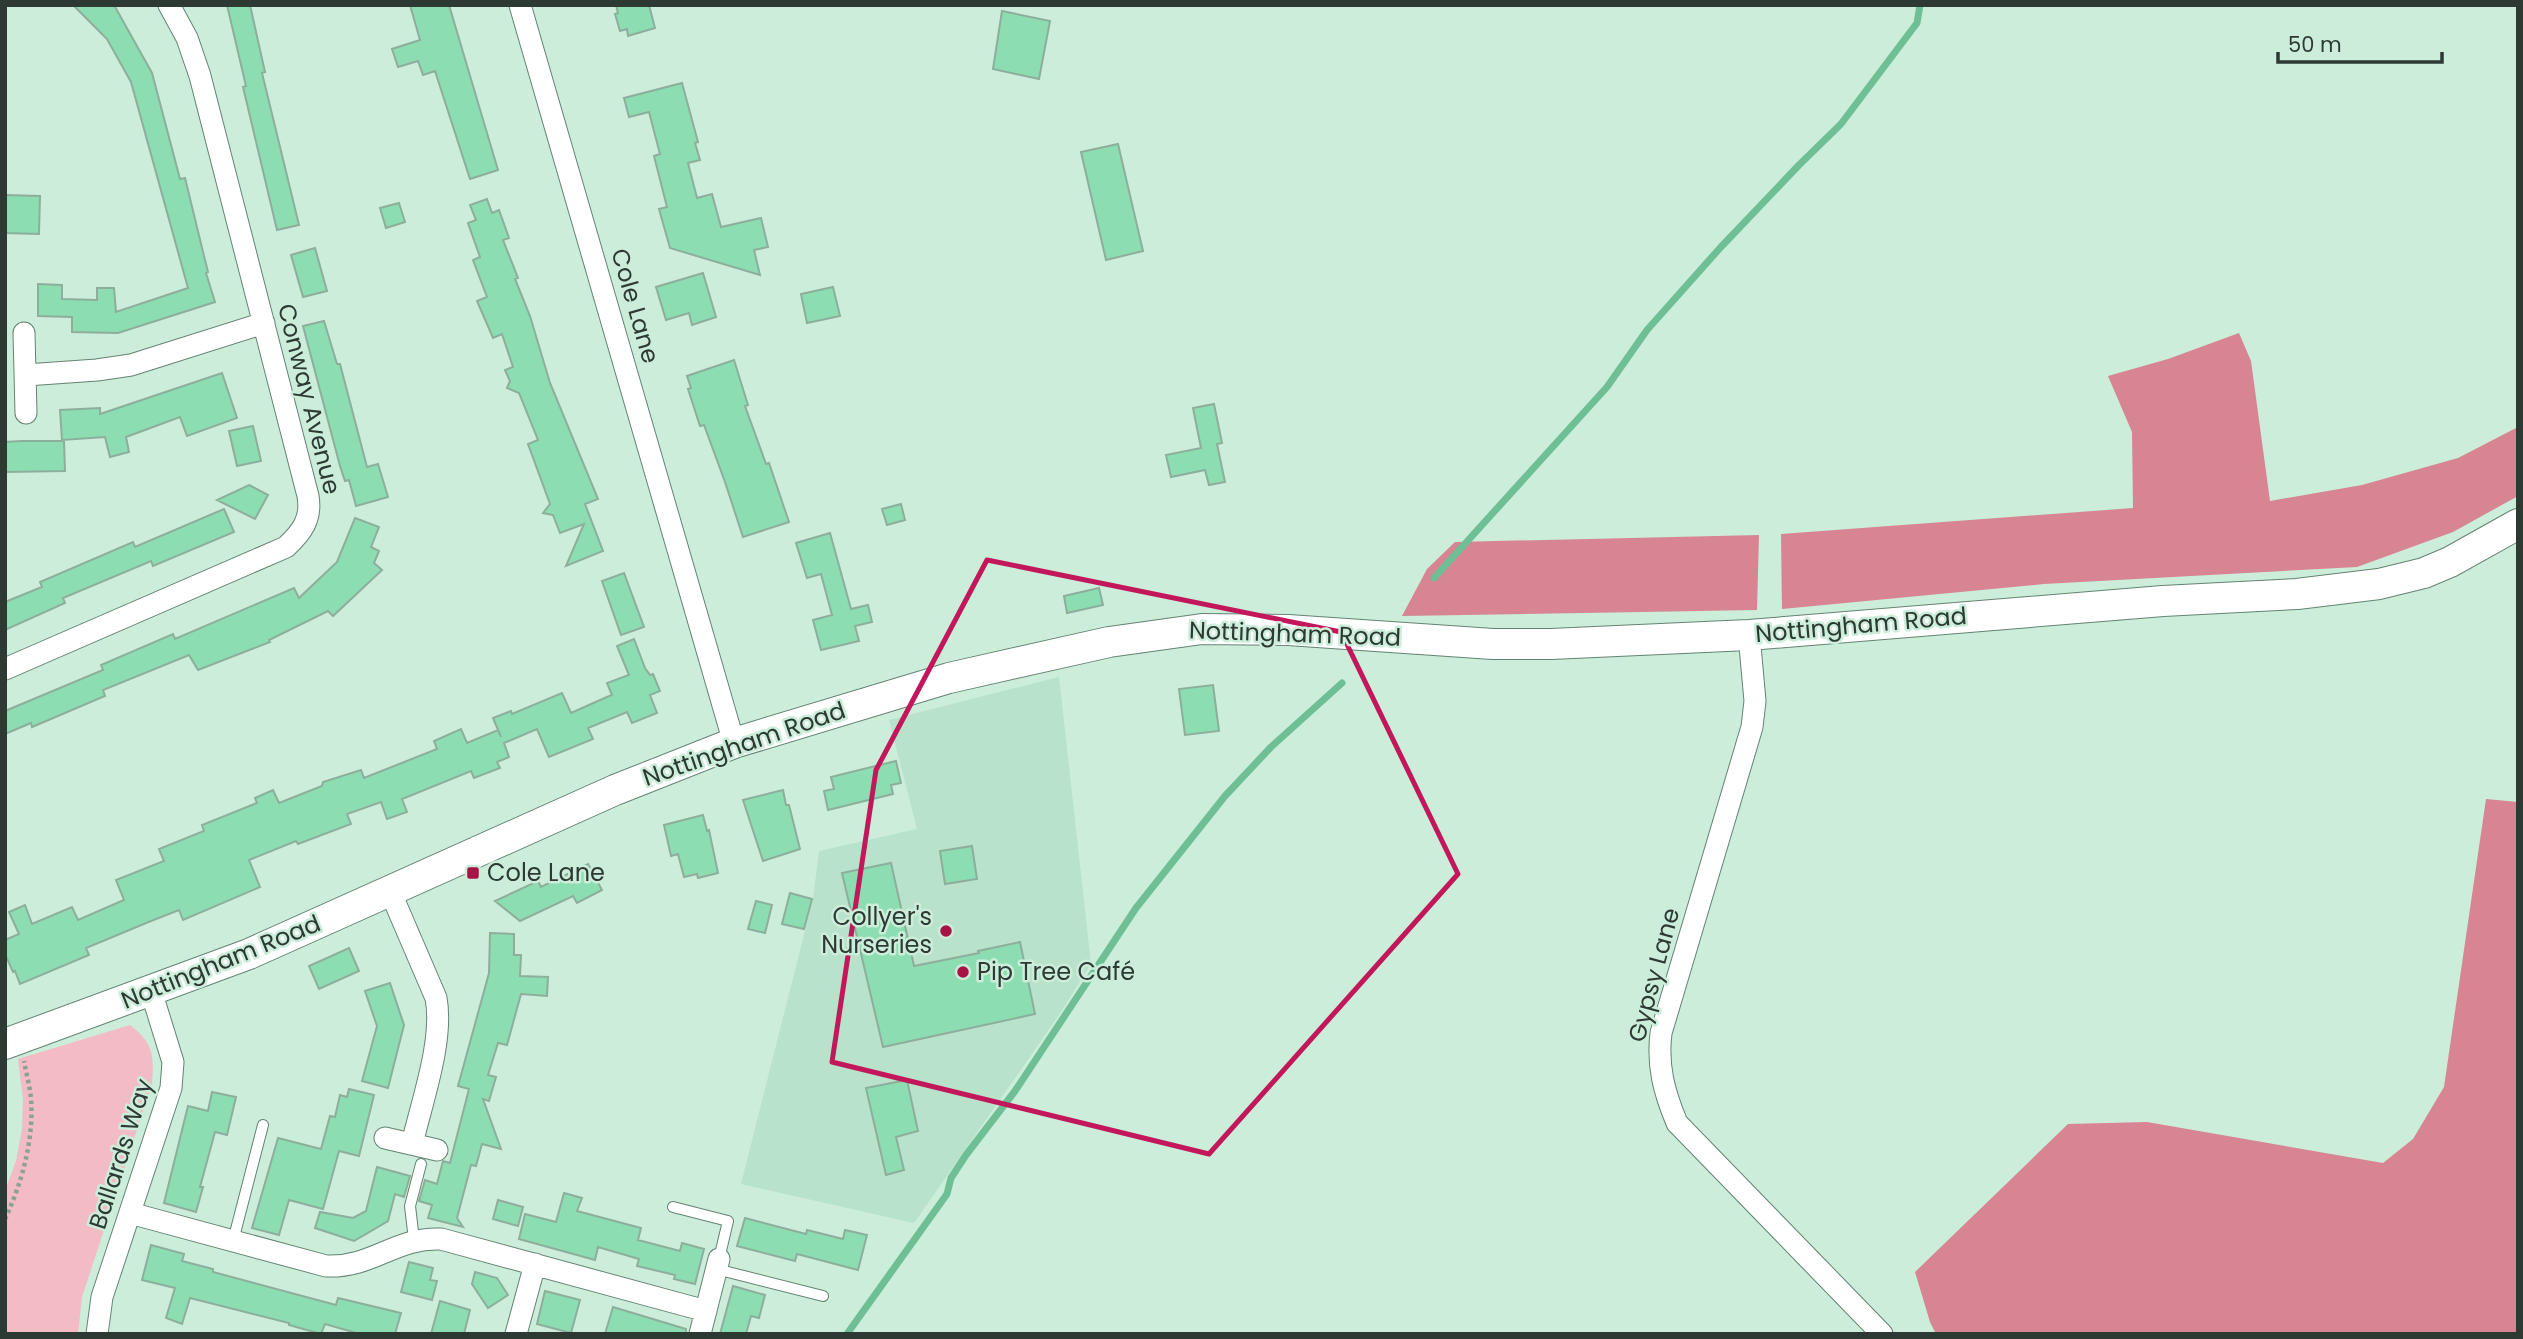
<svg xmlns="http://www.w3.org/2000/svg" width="2523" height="1339" viewBox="0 0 2523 1339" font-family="Poppins,sans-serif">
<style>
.built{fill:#b8e2ca}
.green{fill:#f3bbc3}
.forest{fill:#d78592}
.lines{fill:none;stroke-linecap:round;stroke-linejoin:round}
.stream{stroke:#6ebf96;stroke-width:7}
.building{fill:#8cdeb2;stroke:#8eae9c;stroke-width:2}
.service-casing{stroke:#648372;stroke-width:12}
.minor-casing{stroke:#648372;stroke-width:23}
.secondary-casing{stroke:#648372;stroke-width:32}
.path{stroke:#89a294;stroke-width:4.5;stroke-dasharray:3.5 3.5;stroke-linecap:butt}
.service{stroke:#fff;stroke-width:10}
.minor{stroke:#fff;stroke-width:21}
.secondary{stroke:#fff;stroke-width:30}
.marked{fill:none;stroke:#c2185b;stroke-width:5;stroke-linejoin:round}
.poi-dot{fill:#a81346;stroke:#cbedd9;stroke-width:2.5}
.labels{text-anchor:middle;stroke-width:5;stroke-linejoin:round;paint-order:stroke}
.street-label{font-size:24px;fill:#2d3a33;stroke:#cbedd9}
.poi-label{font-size:24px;fill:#2d3a33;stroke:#cbedd9;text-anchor:start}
</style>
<rect width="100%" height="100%" fill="#cbedd9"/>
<path class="built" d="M1059 677 1091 964 1059 1015 914 1223 741 1184 813 899 819 851 917 829 889 720Z"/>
<path class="green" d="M130 1025C154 1044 154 1055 152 1084L82 1297 78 1334H5V1191L16 1161 22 1129 23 1099 18 1059Z"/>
<path class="forest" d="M2239 333 2251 361 2270 501 2362 485 2458 458 2518 427V496L2453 532 2357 567 2044 584 1782 609 1781 534 2133 508 2132 432 2108 376 2168 359Z
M1759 535 1757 610 1402 616 1427 569 1455 542Z
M2486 799 2518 802V1334H1936L1930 1322 1915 1272 2068 1124 2147 1122 2383 1163 2413 1139 2444 1087Z"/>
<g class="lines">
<path class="stream" d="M1434 578 1607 387 1647 330 1720 248 1799 165 1841 124 1917 23 1920 5
M847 1334 947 1194 951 1178 966 1155 1015 1091 1136 908 1225 796 1271 747 1342 683"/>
</g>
<path class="building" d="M73 5H114L152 73 180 179 185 178 204 256 208 272 206 273 215 302 118 333 72 332V317L38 316V284L62 285V299L97 300V288H114L116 312 188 288 131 82 107 39Z
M227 5H250L265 72 262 73 299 225 277 230 243 87 246 86Z
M410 5H449L498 170 470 179 435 71 423 75 418 61 398 67 392 49 420 40Z
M616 5H649L655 28 628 36 627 29 620 31 615 14 618 13Z
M1002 11 1050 21 1039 79 993 69Z
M682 83 698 142 695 143 700 160 688 163 697 198 712 194 721 227 761 218 768 247 754 250 760 275 670 248 659 209 667 207 654 156 660 154 649 112 629 117 624 98Z
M1118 144 1143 251 1106 260 1081 152Z
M5 195 40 196 39 234 5 233Z
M487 199 492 213 499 210 509 238 503 240 518 278 515 279 530 316 550 383 598 499 585 504 603 551 566 566 584 524 560 533 553 515 543 513 550 504 528 444 538 440 519 393 507 388 510 381 505 370 513 367 502 334 493 338 477 301 487 297 473 260 480 257 468 223 476 220 470 205Z
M399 203 405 222 386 228 380 208Z
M315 248 327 291 303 297 291 255Z
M703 273 716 317 692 325 689 313 666 320 656 287Z
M833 287 840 316 807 323 801 294Z
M324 321 337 364H340L367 467 378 464 388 497 356 506 349 480 345 481 340 466 303 326Z
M734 360 748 405 745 406 766 464 769 463 789 522 743 537 725 482 704 425 700 426 688 389 691 388 687 376Z
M222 373 237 418 187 436 180 417 126 437 129 452 110 457 105 437 62 440 60 410 100 408V414Z
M1214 404 1222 443 1217 444 1225 482 1209 485 1205 470 1171 477 1166 455 1201 448 1193 408Z
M253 426 261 461 237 466 229 431Z
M22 441H64L65 471 5 472V442Z
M249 485 268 495 255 519 217 500Z
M901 504 905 520 887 525 882 509Z
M224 509 234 532 153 566 151 561 63 598 65 603 5 630V602L42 587 40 582 133 542 135 547Z
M355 518 379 527 371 547 379 551 374 563 382 570 333 616 328 611 269 640 270 642 198 670 189 655 103 690 105 696 32 727 31 723 5 734V711L103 670 101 665 173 634 175 639 294 588 299 598 337 562Z
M830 533 851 609 868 605 872 622 855 626 859 641 821 650 813 620 832 615 821 574 807 578 796 543Z
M624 573 644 627 621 635 602 581Z
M1099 588 1103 605 1067 613 1064 596Z
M634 639 645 668 650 675 653 674 660 691 650 695 657 713 632 723 627 712 588 728 593 739 549 757 537 729 504 743 509 757 497 762 500 768 474 778 471 771 402 799 407 812 387 819 381 802 347 814 351 824 298 844 296 841 249 860 260 887 183 920 179 910 151 921 86 948 89 955 20 984 15 971 13 972 5 954V940L19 934 9 912 25 905 32 924 72 907 78 920 124 900 116 880 164 861 159 849 204 831 202 825 257 803 255 798 273 790 279 803 322 786 323 782 361 770 364 778 437 749 434 741 461 729 467 743 498 730 501 737 493 718 511 711 512 714 562 693 571 713 607 697 612 695 607 683 629 675 617 646Z
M1213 685 1219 731 1185 735 1179 689Z
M896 761 901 783 891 785 893 794 828 810 824 791 834 789 831 777Z
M783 790 786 805H789L800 849 763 861 743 800Z
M703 815 707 831 709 830 718 873 698 878 697 874 684 877 678 854 671 856 664 825Z
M972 846 977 879 945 884 940 851Z
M891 863 914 966 979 953 978 951 1020 942 1035 1014 883 1047 842 873Z
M588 864 602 890 577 903 573 896 520 921 495 901 538 881 541 887Z
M790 893 812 899 804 929 782 924Z
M756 901 772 905 765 933 748 929Z
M490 933 514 934V955H521L520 976 548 977 547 996 521 994 507 1045 498 1043 488 1075 496 1077 489 1101 483 1099 501 1149 482 1144 476 1166 471 1165 457 1218 463 1227 428 1218 432 1205 419 1201 425 1180 437 1184 443 1161 450 1163 469 1089 458 1086 489 973Z
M349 948 359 971 319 989 309 966Z
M390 983 404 1025 388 1088 362 1081 377 1026 365 991Z
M907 1080 918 1131 896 1137 904 1170 886 1175 866 1088Z
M349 1089 374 1095 359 1156 339 1151 323 1209 289 1200 279 1235 252 1228 278 1138 321 1149 330 1116 335 1117 340 1095 347 1097Z
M212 1092 236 1097 227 1135 215 1132 200 1187H203L196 1212 164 1203 188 1106 208 1111Z
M377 1167 410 1176 404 1197 395 1194 388 1221 354 1241 315 1228 320 1212 353 1218 366 1211Z
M564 1193 582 1198 577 1211 641 1228 638 1240 680 1251 682 1243 704 1249 695 1284 674 1279 675 1275 637 1266 639 1259 598 1247 595 1260 519 1239 525 1214 556 1222Z
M498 1200 523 1207 518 1226 493 1219Z
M745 1218 806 1234 807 1230 843 1239 845 1230 867 1235 858 1270 797 1254 795 1261 737 1246Z
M151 1245 184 1254 182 1261 213 1269V1272L336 1305 338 1298 401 1313 395 1334H360L325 1324 321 1334 289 1325V1323L190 1298 182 1324 166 1318 175 1288 142 1280Z
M409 1262 433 1268 430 1280 437 1281 432 1300 401 1292Z
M475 1272 497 1278 508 1295 488 1308 472 1284Z
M733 1286 765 1295 759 1318 751 1316 746 1334H720Z
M545 1291 580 1300 571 1333 537 1324Z
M440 1301 470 1310 464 1334H431Z
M613 1307 686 1329V1334H605Z"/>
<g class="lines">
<g class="service-casing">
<path id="service" d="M673 1207 728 1221 719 1259
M414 1240 410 1206 421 1164
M233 1241 263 1125
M716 1269 823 1296"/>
</g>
<g class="minor-casing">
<path id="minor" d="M520 5 734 743
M24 333 26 413
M26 375 97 370 131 365 264 323
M1749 635 1755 701 1752 727 1661 1033C1657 1066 1664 1092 1677 1123L1882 1334
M5 669 286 547C302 532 312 519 308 496L200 76 187 38 169 5
M390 891 436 998C444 1040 422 1101 412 1144
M385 1138 437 1150
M130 1213 326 1266C373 1268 395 1237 441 1239L706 1311
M97 1334 102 1297 171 1088 173 1062 151 991
M516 1334 535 1264
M700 1334 719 1259"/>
</g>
<g class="secondary-casing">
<path id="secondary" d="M5 1044 249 954 615 790 734 743 949 678 1109 642 1202 629 1288 630 1493 644H1551L1749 635 2163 601 2297 594 2379 584 2424 573 2450 562 2518 524"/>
</g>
<path class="path" d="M5 1219C22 1183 34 1139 31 1099 30 1086 26 1073 24 1061"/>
<use href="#service" class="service"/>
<use href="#minor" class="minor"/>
<use href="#secondary" class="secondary"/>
</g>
<path class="marked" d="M987 560 1341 632 1458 874 1209 1154 832 1062 876 770Z"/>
<g class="poi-dot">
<rect x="466" y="866" width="14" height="14" rx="3.5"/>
<circle cx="946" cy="931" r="7"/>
<circle cx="963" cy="972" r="7"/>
</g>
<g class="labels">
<g class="street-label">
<text transform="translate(635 306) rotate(74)" y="8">Cole Lane</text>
<text transform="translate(309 399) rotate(76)" y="8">Conway Avenue</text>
<text transform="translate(1861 625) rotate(-5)" y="8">Nottingham Road</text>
<text transform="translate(1295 634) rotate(2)" y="8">Nottingham Road</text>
<text transform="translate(744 744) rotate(-19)" y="8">Nottingham Road</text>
<text transform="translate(221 962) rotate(-22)" y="8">Nottingham Road</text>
<text transform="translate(1654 975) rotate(-75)" y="8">Gypsy Lane</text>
<text transform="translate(121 1154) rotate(-72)" y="8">Ballards Way</text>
</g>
<g class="poi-label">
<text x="487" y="881">Cole Lane</text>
<text x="932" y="925" text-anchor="end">Collyer's<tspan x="932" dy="28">Nurseries</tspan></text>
<text x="977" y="980">Pip Tree Café</text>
</g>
</g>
<rect width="2523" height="1339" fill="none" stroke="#2d3a33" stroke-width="14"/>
<path d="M2278 52v10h164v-10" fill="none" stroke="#2d3a33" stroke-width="3.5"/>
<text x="2288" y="52" font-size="21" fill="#2d3a33" stroke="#cbedd9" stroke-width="5" paint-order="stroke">50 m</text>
</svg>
